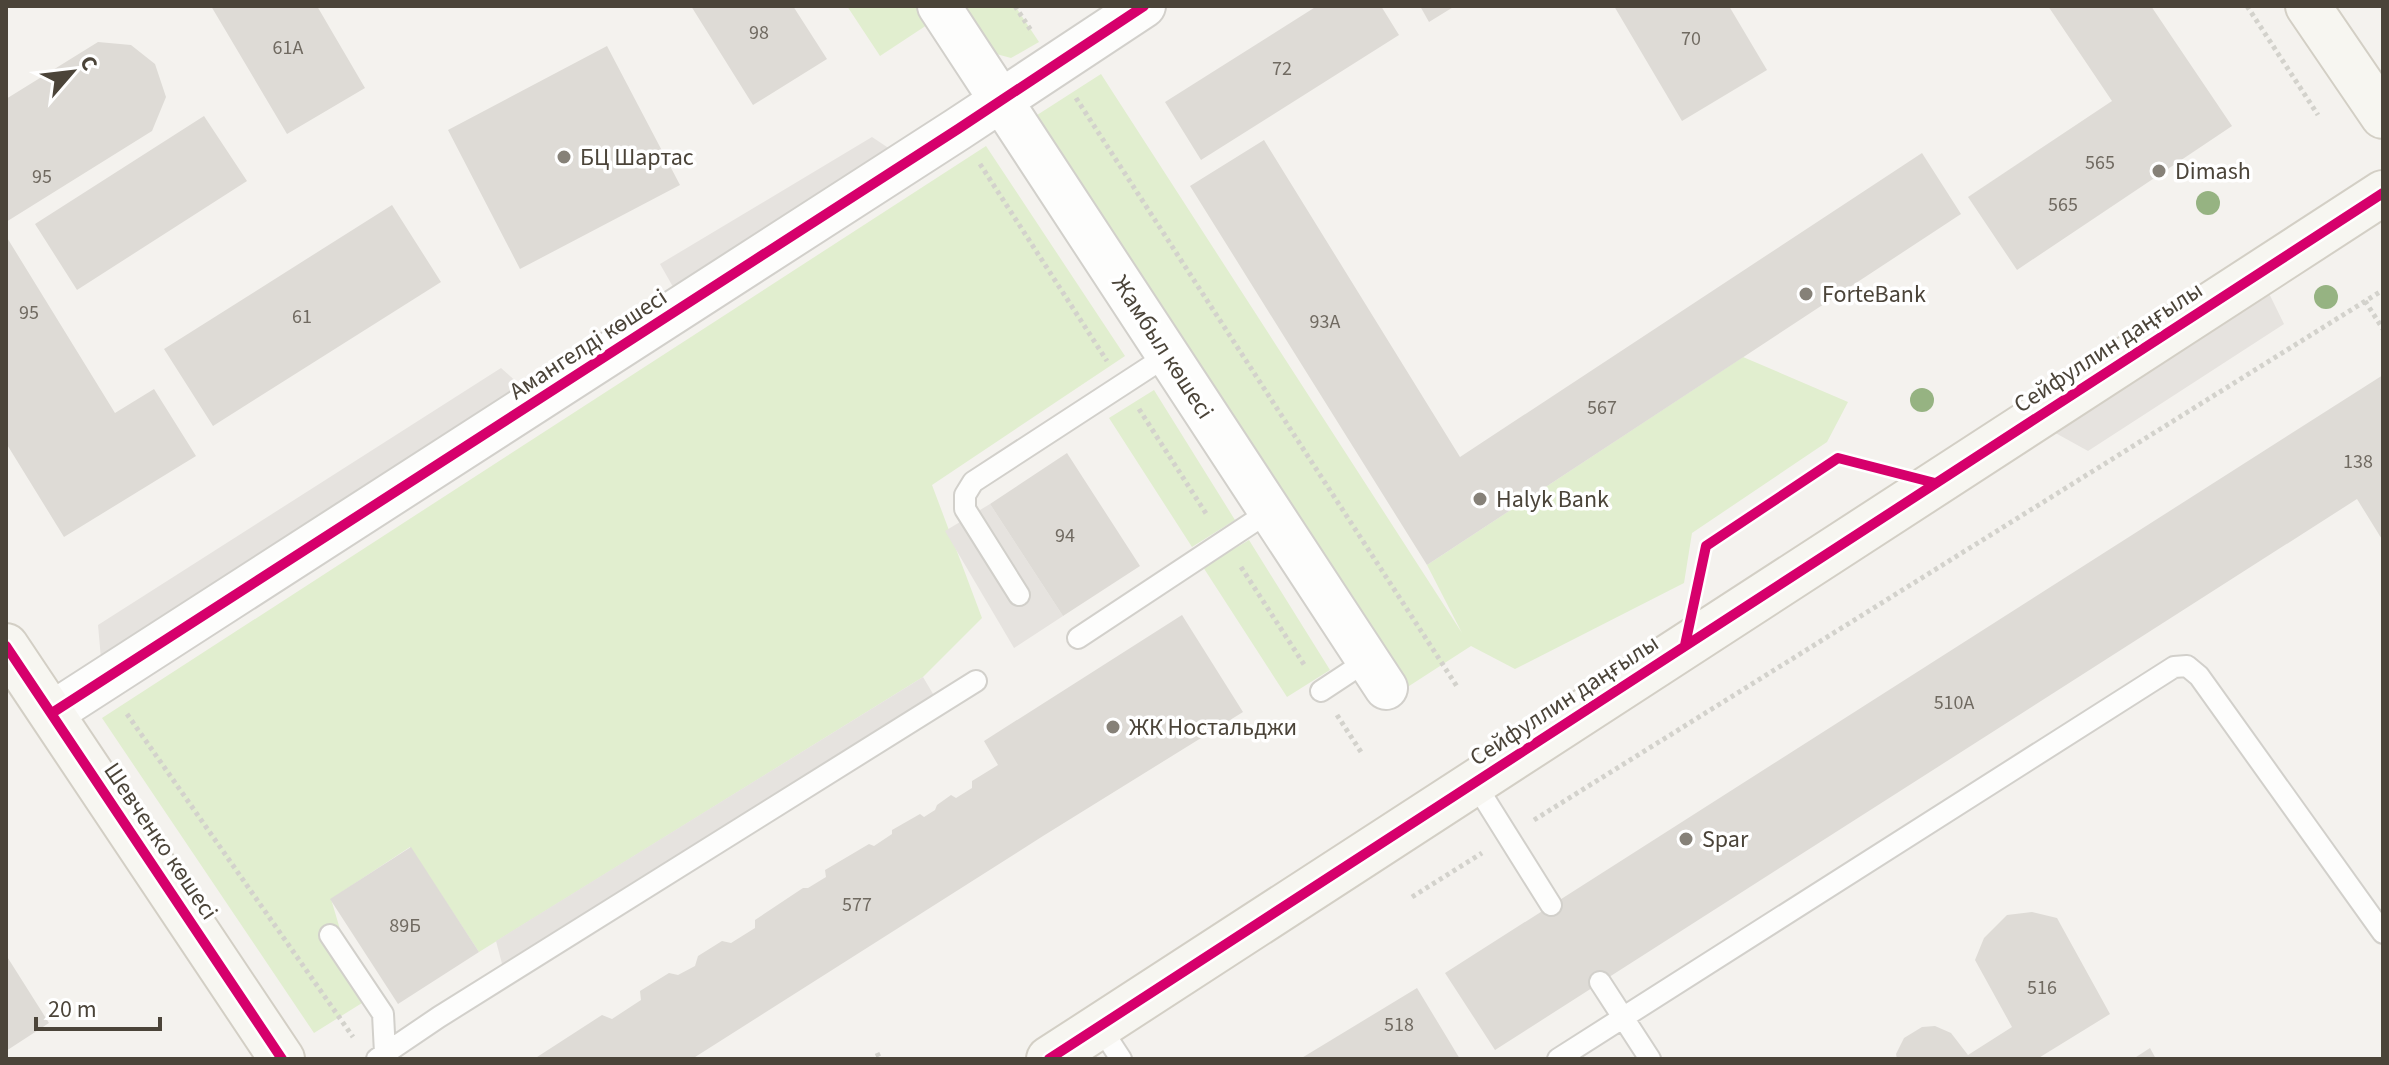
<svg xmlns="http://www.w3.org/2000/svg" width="2389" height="1065" viewBox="0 0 2389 1065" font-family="'Source Sans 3',sans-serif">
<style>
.green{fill:#e1eecf}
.parking{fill:#e6e3df}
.building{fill:#dedbd6}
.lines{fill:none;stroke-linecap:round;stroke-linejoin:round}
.lane-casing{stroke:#d2d0cb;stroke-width:24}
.street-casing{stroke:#d2d0cb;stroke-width:46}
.secondary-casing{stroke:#d3cfc5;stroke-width:48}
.path{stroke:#d3d2cc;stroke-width:5;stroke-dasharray:4 4;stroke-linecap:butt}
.lane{stroke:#fdfdfc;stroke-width:20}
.street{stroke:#fdfdfc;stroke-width:42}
.secondary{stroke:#f7f6f1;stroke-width:44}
.cycleway-casing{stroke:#fff;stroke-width:15}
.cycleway{stroke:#d6006c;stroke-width:10}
.tree{fill:#96b382}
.poi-dot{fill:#868178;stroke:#fff;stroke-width:3}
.labels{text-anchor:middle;stroke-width:7;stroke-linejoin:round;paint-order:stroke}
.number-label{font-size:20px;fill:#706a61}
.poi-label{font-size:24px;fill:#4b4439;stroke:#fff;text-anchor:start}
.street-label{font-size:24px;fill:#4b4439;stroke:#fff}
</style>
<rect width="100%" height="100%" fill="#f4f2ee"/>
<path class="green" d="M847 6H918L930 23 880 56Z
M959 6H1015L1039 42 1011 58 989 52Z
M1101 74 1462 633 1427 565 1743 357 1848 402 1827 442 1692 533 1684 583 1515 669 1471 646 1406 688 1034 117Z
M986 146 1125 356 932 485 982 618 923 677 479 952 410 847 331 899 362 1003 314 1033 102 718Z
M1154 390 1235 520 1192 547 1109 418Z
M1249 540 1330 670 1287 697 1203 567Z"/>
<path class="parking" d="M872 137 908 161 684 306 660 264Z
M2259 273 2284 324 2088 451 2032 420Z
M501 368 537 400 103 681 98 625Z
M990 504 1063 616 1014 648 945 531Z
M923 677 939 704 505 975 496 941Z"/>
<path class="building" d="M211 6H317L365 88 287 134Z
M691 6H793L827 59 753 105Z
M1317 6H1381L1399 35 1201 160 1165 102Z
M1420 6H1455L1429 22Z
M1614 6H1729L1767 70 1682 121Z
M2048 6H2151L2232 126 2017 270 1968 197 2112 101Z
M98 42 131 45 155 64 166 97 152 131 6 222V99Z
M607 46 680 185 520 269 448 130Z
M204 116 247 181 77 290 35 224Z
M1264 140 1460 457 1922 153 1961 214 1427 565 1190 186Z
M392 205 441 282 213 426 164 349Z
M6 236 115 413 154 389 196 456 64 537 6 443Z
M2383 375V541L2357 499 1495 1050 1445 973Z
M1067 453 1140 566 1063 616 990 504Z
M1182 615 1243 712 1043 836 692 1059H534L602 1015 612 1019 641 1000 640 991 669 973 678 975 695 966 698 956 722 941 731 943 755 928V920L803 888H808L826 877 825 870 869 844 874 846 892 834V830L920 814 924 817 935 810 937 805 951 795 956 798 972 788V781L998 765 984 741Z
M411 847 479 952 398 1004 330 899Z
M2032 912 2057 918 2110 1014 2037 1059H1897L1896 1054 1904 1038 1922 1027 1935 1026 1951 1033 1968 1055 2012 1027 1975 960 1984 938 2007 915Z
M6 955 49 1023 6 1051Z
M1417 988 1460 1059H1300Z
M2150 1048 2156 1059H2133Z"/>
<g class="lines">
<g class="lane-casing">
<path id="lane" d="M1019 595 965 509V495L973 482 1168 355
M1078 638 1270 511
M1321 691 1368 660
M1474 782 1551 905
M330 935 383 1014 385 1053
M1600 982 1650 1059
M1100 1027 1121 1059
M377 1059 439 1017 976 681
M1558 1059 2174 667 2187 666 2199 676 2383 933"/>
</g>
<g class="street-casing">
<path id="street" d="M939 6 1386 688
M52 713 958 129 1144 6"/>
</g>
<g class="secondary-casing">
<path id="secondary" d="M2308 6 2383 116
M6 646 282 1059
M1049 1059 2383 193"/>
</g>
<path class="path" d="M1015 6 1032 32
M2247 6 2318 115
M1076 98 1458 688
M980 164 1107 361
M2365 301 2383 329
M1139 409 1207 515
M1241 567 1305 666
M127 714 353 1037
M1337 715 1361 752
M1534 820 2383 290
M1412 897 1482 853
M877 1053 880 1059"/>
<use href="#lane" class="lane"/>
<use href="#street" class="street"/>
<use href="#secondary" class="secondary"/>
<g class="cycleway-casing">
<path id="cycleway" d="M1685 645 1706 546 1838 458 1935 483
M6 646 282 1059
M52 713 958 129 1144 6
M1049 1059 2383 193"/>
</g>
<use href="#cycleway" class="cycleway"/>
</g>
<g class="tree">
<circle cx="2208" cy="203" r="12"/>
<circle cx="2326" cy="297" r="12"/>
<circle cx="1922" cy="400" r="12"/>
</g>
<g class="poi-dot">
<circle cx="564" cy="157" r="8"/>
<circle cx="2159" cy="171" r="8"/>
<circle cx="1806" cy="294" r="8"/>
<circle cx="1480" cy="499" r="8"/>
<circle cx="1113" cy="727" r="8"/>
<circle cx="1686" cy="839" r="8"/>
</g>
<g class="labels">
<g class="number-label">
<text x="759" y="39">98</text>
<text x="1691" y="45">70</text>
<text x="288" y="54">61А</text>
<text x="1282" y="75">72</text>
<text x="2100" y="169">565</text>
<text x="42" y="183">95</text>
<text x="2063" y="211">565</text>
<text x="29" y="319">95</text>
<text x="302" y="323">61</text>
<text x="1325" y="328">93А</text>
<text x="1602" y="414">567</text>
<text x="2358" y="468">138</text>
<text x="1065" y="542">94</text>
<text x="1954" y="709">510А</text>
<text x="857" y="911">577</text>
<text x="405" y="932">89Б</text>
<text x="2042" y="994">516</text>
<text x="1399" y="1031">518</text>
</g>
<g class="poi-label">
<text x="580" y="165">БЦ Шартас</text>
<text x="2175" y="179">Dimash</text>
<text x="1822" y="302">ForteBank</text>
<text x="1496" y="507">Halyk Bank</text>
<text x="1129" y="735">ЖК Ностальджи</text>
<text x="1702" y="847">Spar</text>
</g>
<g class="street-label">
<text transform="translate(588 344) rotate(-33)" y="8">Амангелді көшесі</text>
<text transform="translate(1163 347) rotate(57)" y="8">Жамбыл көшесі</text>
<text transform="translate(2108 347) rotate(-33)" y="8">Сейфуллин даңғылы</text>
<text transform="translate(1564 700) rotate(-33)" y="8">Сейфуллин даңғылы</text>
<text transform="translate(161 841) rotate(56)" y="8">Шевченко көшесі</text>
</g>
</g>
<rect width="2389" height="1065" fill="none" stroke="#4b4439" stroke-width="16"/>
<g transform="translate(72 72) rotate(62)" stroke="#ffffff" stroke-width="6" paint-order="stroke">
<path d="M0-6L14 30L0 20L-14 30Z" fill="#4b4439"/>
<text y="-12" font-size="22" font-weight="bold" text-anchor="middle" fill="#4b4439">С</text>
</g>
<path d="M36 1017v12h124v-12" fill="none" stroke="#4b4439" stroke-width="4"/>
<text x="48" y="1017" font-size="24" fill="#4b4439" stroke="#ffffff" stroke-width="6" paint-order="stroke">20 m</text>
</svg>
